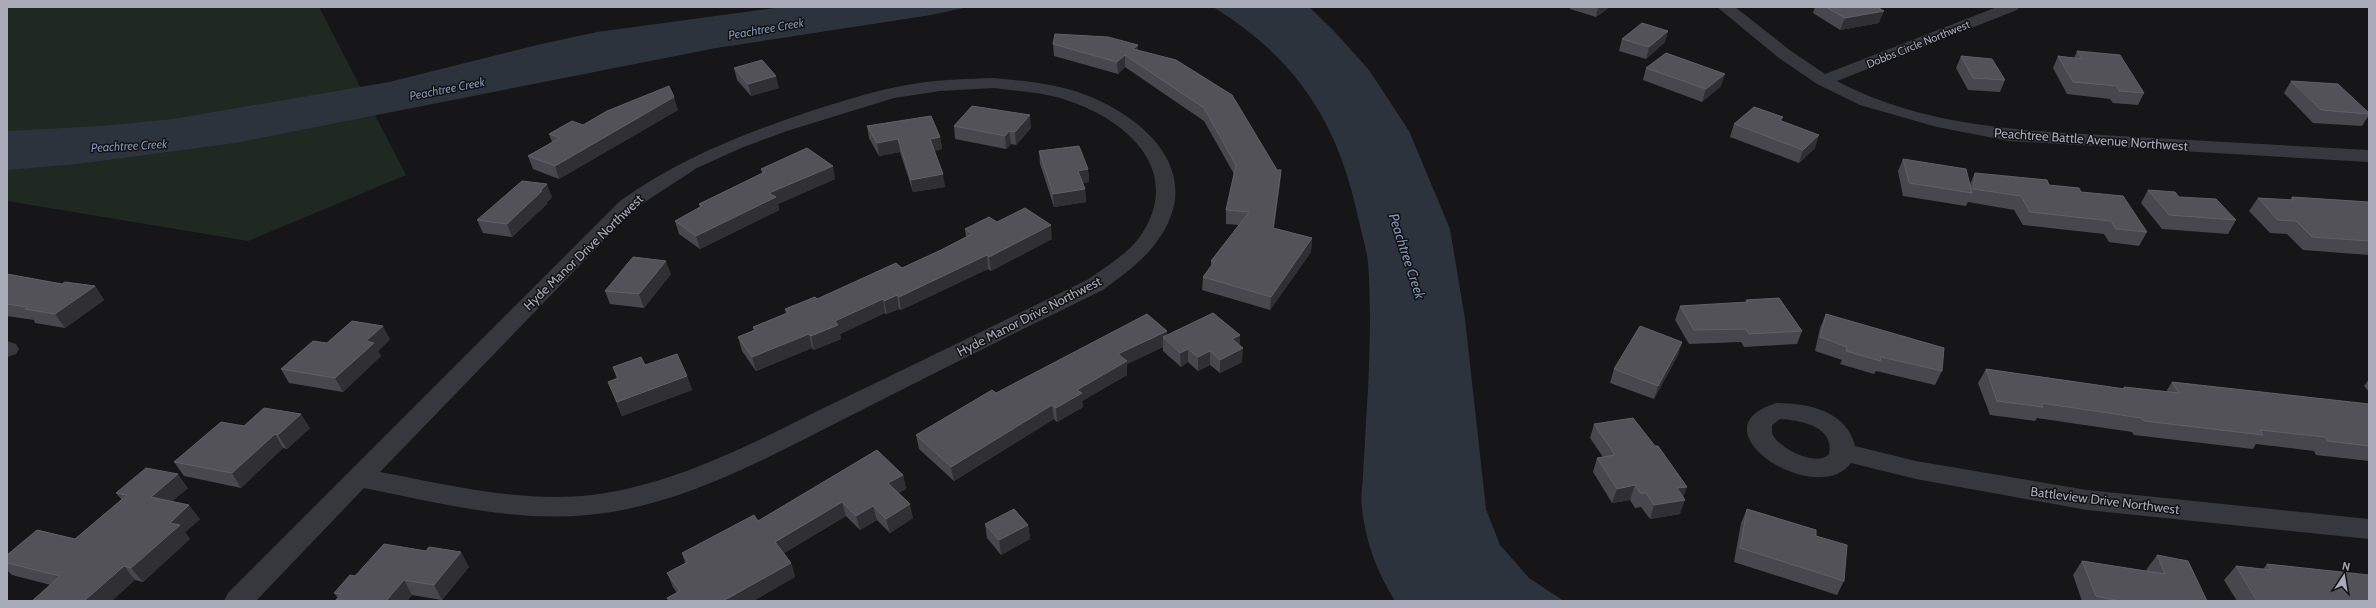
<svg xmlns="http://www.w3.org/2000/svg" width="2376" height="608" viewBox="0 0 2376 608" font-family="Cabin,sans-serif">
<style>
.green{fill:#202822}
.water{fill:#2d333c}
.lines{fill:none;stroke-linecap:round;stroke-linejoin:round}
.street{fill:#37383d;fill-rule:evenodd}
.wall{fill:#48474d}
.shaded-wall{fill:#302f33}
.building{fill:#535259;stroke:#606068}
.labels{text-anchor:middle;stroke-width:3;stroke-linejoin:round;paint-order:stroke}
.far-street-label{font-size:11px;fill:#a9abb8;stroke:#111113}
.far-water-label{font-size:12px;font-style:italic;fill:#8194b2;stroke:#111113}
.street-label{font-size:13px;fill:#a9abb8;stroke:#111113}
.water-label{font-size:14px;font-style:italic;fill:#8194b2;stroke:#111113}
</style>
<rect width="100%" height="100%" fill="#161618"/>
<path class="green" d="M7 7H319L406 175 248 241 7 201Z"/>
<path class="water" d="M782 7H968L931 15 716 48 235 143 78 164 7 170V131L102 126 173 119 389 82 537 45 597 32Z
M1213 7H1309L1334 31 1369 70 1409 131 1450 229 1465 319 1486 509 1500 545 1529 578 1564 601H1395C1377 572 1366 543 1362 509 1360 497 1363 484 1363 473 1365 445 1366 418 1368 390 1370 348 1371 304 1368 262 1366 247 1361 231 1358 217 1338 122 1296 58 1213 7Z"/>
<g class="lines">
<path class="street" d="M1717 7H1735L1791 51 1825 74 1997 7H2019L2017 10 1837 81C1929 130 2035 131 2136 137 2214 141 2291 146 2369 150V162L2009 141 1937 127 1860 105 1817 84 1779 58Z
M994 78C1022 81 1051 83 1078 92 1144 115 1210 173 1155 244 1141 263 1121 276 1103 290 1018 331 934 373 850 416 768 457 683 506 588 515 513 522 438 503 364 488L256 601H224L228 593 620 201C679 159 742 134 811 111 846 100 882 88 919 83 944 79 969 79 994 78ZM994 88C1017 91 1041 92 1063 99 1125 118 1187 170 1139 238 1126 255 1104 268 1087 280 1003 321 919 362 834 403 756 441 679 484 591 495 520 503 449 485 380 472L634 209 697 168 741 148 787 131 894 98 940 91Z
M7 341 16 344 19 349 16 354 7 357Z
M1777 403C1808 403 1847 411 1855 446L1916 461 2087 490 2369 519V539L2087 510 1916 479 1851 463C1816 510 1690 428 1777 403ZM1780 419C1801 420 1835 427 1829 454 1817 468 1777 448 1772 433V425Z"/>
</g>
<path class="wall" d="M1571 7H1610L1596 17 1570 9Z
M1815 7H1877L1879 23 1840 30 1813 13Z
M1668 31 1665 42 1646 59 1619 51 1622 39Z
M1053 44 1138 45V50L1277 170H1281L1280 183 1274 228 1312 238 1311 252 1270 310 1202 290 1203 277 1211 266V261L1239 225 1226 224V210L1234 174 1204 121 1125 67 1118 74 1054 56Z
M2077 51 2144 93 2138 105 2113 103 2110 99 2067 94 2053 68 2058 56 2074 58Z
M1961 56 2005 80 2000 92 1968 90 1956 68Z
M734 68 779 88 751 96 737 80Z
M1646 68 1721 86 1702 102 1643 80Z
M2291 81 2369 113V115L2362 126 2313 123 2284 93Z
M678 110 559 179 533 169 528 156 552 142 549 134 583 125Z
M1783 117 1781 121 1815 148 1799 163 1730 137 1734 124Z
M867 126 940 137 942 149 934 151 945 187 913 192 900 152 879 156 869 138Z
M954 126 1031 128 1016 145 1011 144 1006 149 955 139Z
M1039 151 1088 169 1089 182 1083 183 1085 189 1086 202 1054 207 1040 164Z
M1903 159 1970 184 1975 173 2049 185 2147 232 2139 246 2109 242 2104 234 2023 225 2014 210 1968 202 1966 206 1903 196 1898 171Z
M761 169 835 179 778 204 779 210 700 249 679 234 675 221 700 207 699 204 762 173Z
M2148 190 2179 197 2236 220 2228 234 2162 229 2141 203Z
M552 197 546 203 547 204 512 237 483 233 477 220Z
M2292 197 2369 202V255L2303 250 2287 234 2270 233 2249 211 2258 198 2290 200Z
M997 222 1052 239 991 271 988 269 901 310 899 309 887 314 885 313 840 334 841 339 814 350 812 348 756 371 742 351 738 337 754 330 753 327 786 313 785 309 817 299 902 268 941 250 966 237 965 229Z
M7 274 62 284 95 286 104 300 65 328 35 323 34 320 7 316Z
M671 274 644 308 610 304 605 291Z
M1746 300 1802 331 1797 344 1744 347 1741 342 1689 344 1675 320 1680 306 1745 303Z
M1826 314 1942 371 1935 385 1876 371 1874 374 1840 364 1842 360 1815 351 1820 328Z
M1167 331V335H1240V346L1242 362 1220 373 1210 365 1198 371 1188 362 1181 367 1163 351V347L1127 364V375L1082 401 1083 407 1057 422 1054 419 954 481 919 449 916 435 996 393Z
M390 339 378 351 381 356 343 392 289 383 281 369 327 343Z
M1682 342 1678 355 1654 399 1610 383 1614 369Z
M645 365 687 376 692 390 622 416 608 382 617 379 613 367Z
M1986 369 2123 389 2124 387 2166 392 2172 382 2369 404V461L2316 455 2314 451 2256 444 2253 449 2134 435 2132 432 2037 418 2035 421 1990 415 1978 383Z
M2369 379V392L2364 386Z
M1594 424 1655 446 1687 487 1683 497 1680 514 1650 519 1641 507 1635 508 1630 500 1612 503 1593 472 1597 458 1603 457 1590 438Z
M244 426 310 428 287 449 283 448 241 488 184 476 174 462Z
M903 475 906 489 898 493 913 518 890 533 877 520 860 530 846 516 784 553 791 563 795 577 753 601H669L667 598 677 593 673 587 667 573 685 563 682 553 758 521Z
M188 488 172 501 200 519 185 532 190 539 143 582 135 580 51 585 12 575 7 570V555L75 539 122 500 116 493Z
M1747 509 1816 536 1844 581 1837 595 1734 562 1741 523Z
M985 524 1028 525 1030 539 1001 555 987 538Z
M2157 555 2207 601H2082L2073 575 2082 561 2147 571 2146 570Z
M2267 564 2369 601H2237L2224 580 2236 566 2263 569Z
M469 567 442 600 412 595 407 601H335L338 598 334 593Z"/>
<path class="shaded-wall" d="M1598 7H1610L1596 17Z
M1884 11 1879 23 1840 30 1845 18Z
M1668 31 1665 42 1646 59 1649 47Z
M1138 45V57L1133 49Z
M1125 55V67L1118 74 1117 62Z
M1725 74 1721 86 1702 102 1706 89Z
M776 76 779 88 751 96 748 84Z
M674 97 678 110 559 179 555 166Z
M1030 115 1031 128 1016 145 1015 132Z
M1009 131 1011 144 1006 149 1005 136Z
M1819 135 1815 148 1799 163 1803 150Z
M940 137 942 149 932 151 930 139Z
M898 139 900 152 879 156 877 143Z
M833 166 835 179 778 204 779 210 700 249 696 236 769 193Z
M1088 169 1089 182 1079 183 1078 171Z
M1281 170 1280 183 1272 241 1273 228Z
M943 174 945 187 913 192 911 180Z
M547 184 552 197 546 203 547 204 512 237 507 224Z
M1085 189 1086 202 1054 207 1053 194Z
M1051 225 1052 239 991 271 989 257Z
M1312 238 1311 252 1270 310 1271 297Z
M987 255 988 269 901 310 899 297Z
M666 261 671 274 644 308 639 294Z
M95 286 104 300 65 328 55 314Z
M897 295 899 309 887 314 884 301Z
M883 299 885 313 840 334 841 339 814 350 811 336 835 321Z
M383 326 390 339 378 351 381 356 343 392 335 378 366 341Z
M1167 331V341L1163 337V347L1127 364V375L1082 401 1083 407 1057 422 1056 408 1118 354Z
M809 334 812 348 756 371 752 357Z
M1240 335V349L1232 339Z
M1682 342 1678 355 1654 399 1658 386Z
M1243 348 1242 362 1220 373V360Z
M1188 349V362L1181 367 1180 353Z
M1210 351V365L1198 371V357Z
M687 376 692 390 622 416 617 402Z
M1052 405 1054 419 954 481 951 467Z
M301 414 310 428 287 449 278 435Z
M275 434 283 448 241 488 232 473Z
M178 474 188 488 161 511 151 497Z
M903 475 906 489 891 497 888 483Z
M1635 485 1630 500 1612 503 1617 489Z
M1687 487 1682 500H1685L1680 514 1650 519 1654 505 1677 488Z
M842 502 846 516 779 556 775 542Z
M910 504 913 518 890 533 886 519Z
M189 505 200 519 185 532 190 539 143 582 131 568 170 523Z
M873 506 877 520 860 530 856 516Z
M1028 525 1030 539 1001 555 999 540Z
M461 552 469 567 442 600 434 585Z
M791 563 795 577 753 601H723Z
M124 566 135 580 112 601H84Z
M404 580 412 595 407 601H386Z"/>
<path class="building" d="M1826 7H1877L1884 11 1845 18Z
M1642 23 1668 31 1649 47 1622 39Z
M1055 34 1108 37 1138 45 1133 49 1176 60 1232 95 1277 170H1281L1273 228 1312 238 1271 297 1203 277 1214 262 1211 261 1249 212 1226 210 1236 165 1204 108 1125 55 1117 62 1053 44Z
M2077 51 2120 55 2144 93 2119 91 2117 86 2073 82 2058 56 2082 59Z
M1666 53 1725 74 1706 89 1646 68Z
M1961 56 1992 59 2005 80 1973 78Z
M762 60 776 76 748 84 734 68Z
M2291 81 2338 84 2369 113V114L2321 110Z
M669 86 674 97 555 166 528 156 560 138 549 134 572 121 583 125 607 111Z
M972 106 1030 115 1015 132 1009 131 1005 136 954 126Z
M1754 107 1783 117 1779 120 1819 135 1803 150 1734 124Z
M931 116 940 137 930 139 943 174 911 180 898 139 877 143 867 126Z
M1079 146 1088 169 1078 171 1085 189 1053 194 1039 151Z
M807 148 833 166 769 193 776 197 696 236 675 221 702 206 699 204 765 172 761 169Z
M1903 159 1966 169 1972 193 1909 183Z
M1975 173 2047 180 2049 185 2079 188 2081 192 2123 196 2147 232 2116 229 2111 221 2030 212 2021 196 1973 189Z
M522 181 547 184 540 191H542L507 224 477 220Z
M2148 190 2175 192 2179 197 2216 199 2236 220 2169 215Z
M2292 197 2369 202V241L2312 237 2296 221 2278 220 2258 198 2294 200Z
M1025 208 1051 225 989 257 987 255 899 297 897 295 884 301 883 299 835 321 838 325 811 336 809 334 752 357 738 337 755 330 753 327 788 313 785 309 815 297 817 299 896 263 902 268 941 250 972 234 965 229 989 217 997 222Z
M633 257 666 261 639 294 605 291Z
M7 274 62 284 65 282 95 286 55 314 25 309 28 307 7 304Z
M1779 298 1802 331 1749 334 1746 329 1694 330 1680 306 1748 302 1746 300Z
M1213 313 1240 335 1232 339 1243 348 1220 360 1210 351 1198 357 1188 349 1180 353 1163 337Z
M1147 314 1167 331 1118 354 1127 361 1077 390 1082 393 1056 408 1052 405 951 467 916 435 992 390 996 393Z
M1826 314 1944 348 1942 371 1881 357 1880 361 1846 351 1847 347 1820 337Z
M352 321 383 326 366 341 374 343 335 378 281 369 313 341 327 343Z
M1640 326 1682 342 1658 386 1614 369Z
M677 354 687 376 617 402 608 382 618 378 613 367 641 357 645 365Z
M1986 369 2125 389 2124 387 2179 393 2172 382 2369 404V446L2328 441 2325 437 2260 430 2263 435 2144 421 2141 418 2041 403 2043 407 1997 401Z
M264 408 301 414 278 435 275 434 232 473 174 462 221 422 244 426Z
M1633 418 1655 446H1658L1687 487 1677 488 1685 500 1654 505 1646 493H1640L1635 485 1617 489 1597 458 1615 455 1594 424Z
M877 450 903 475 888 483 910 504 886 519 873 506 856 516 842 502 775 542 791 563 723 601H669L667 598 680 591 667 573 688 562 682 553 754 515 758 521Z
M146 468 178 474 151 497 189 505 170 523 180 525 131 568 124 566 84 601H32L60 576 7 563V555L37 530 75 539 127 495 116 493Z
M1014 509 1028 525 999 540 985 524Z
M1747 509 1816 530V536L1847 545 1844 581 1740 548Z
M384 544 426 551 429 547 461 552 434 585 404 580 386 601H335L341 594 334 593 350 575 355 576Z
M2157 555 2188 561 2207 601H2119L2096 596 2082 561 2165 574Z
M2267 564 2369 575V601H2257L2236 566 2271 570Z"/>
<g class="labels">
<g class="far-street-label">
<text transform="translate(1918 44) rotate(-22)" y="4">Dobbs Circle Northwest</text>
</g>
<g class="far-water-label">
<text transform="translate(766 29) rotate(-10)" y="4">Peachtree Creek</text>
<text transform="translate(447 89) rotate(-11)" y="4">Peachtree Creek</text>
<text transform="translate(129 146) rotate(-3)" y="4">Peachtree Creek</text>
</g>
<g class="street-label">
<text transform="translate(2091 139) rotate(4)" y="5">Peachtree Battle Avenue Northwest</text>
<text transform="translate(583 252) rotate(-44)" y="5">Hyde Manor Drive Northwest</text>
<text transform="translate(1029 316) rotate(-27)" y="5">Hyde Manor Drive Northwest</text>
<text transform="translate(2105 500) rotate(7)" y="5">Battleview Drive Northwest</text>
</g>
<g class="water-label">
<text transform="translate(1407 256) rotate(72)" y="5">Peachtree Creek</text>
</g>
</g>
<rect width="2376" height="608" fill="none" stroke="#a9abb8" stroke-width="16"/>
<g transform="translate(2344 576) rotate(12)" stroke="#111113" stroke-width="3" paint-order="stroke">
<path d="M0-3L7 15L0 10L-7 15Z" fill="#a9abb8"/>
<text y="-6" font-size="11" font-weight="bold" text-anchor="middle" fill="#a9abb8">N</text>
</g>
</svg>
